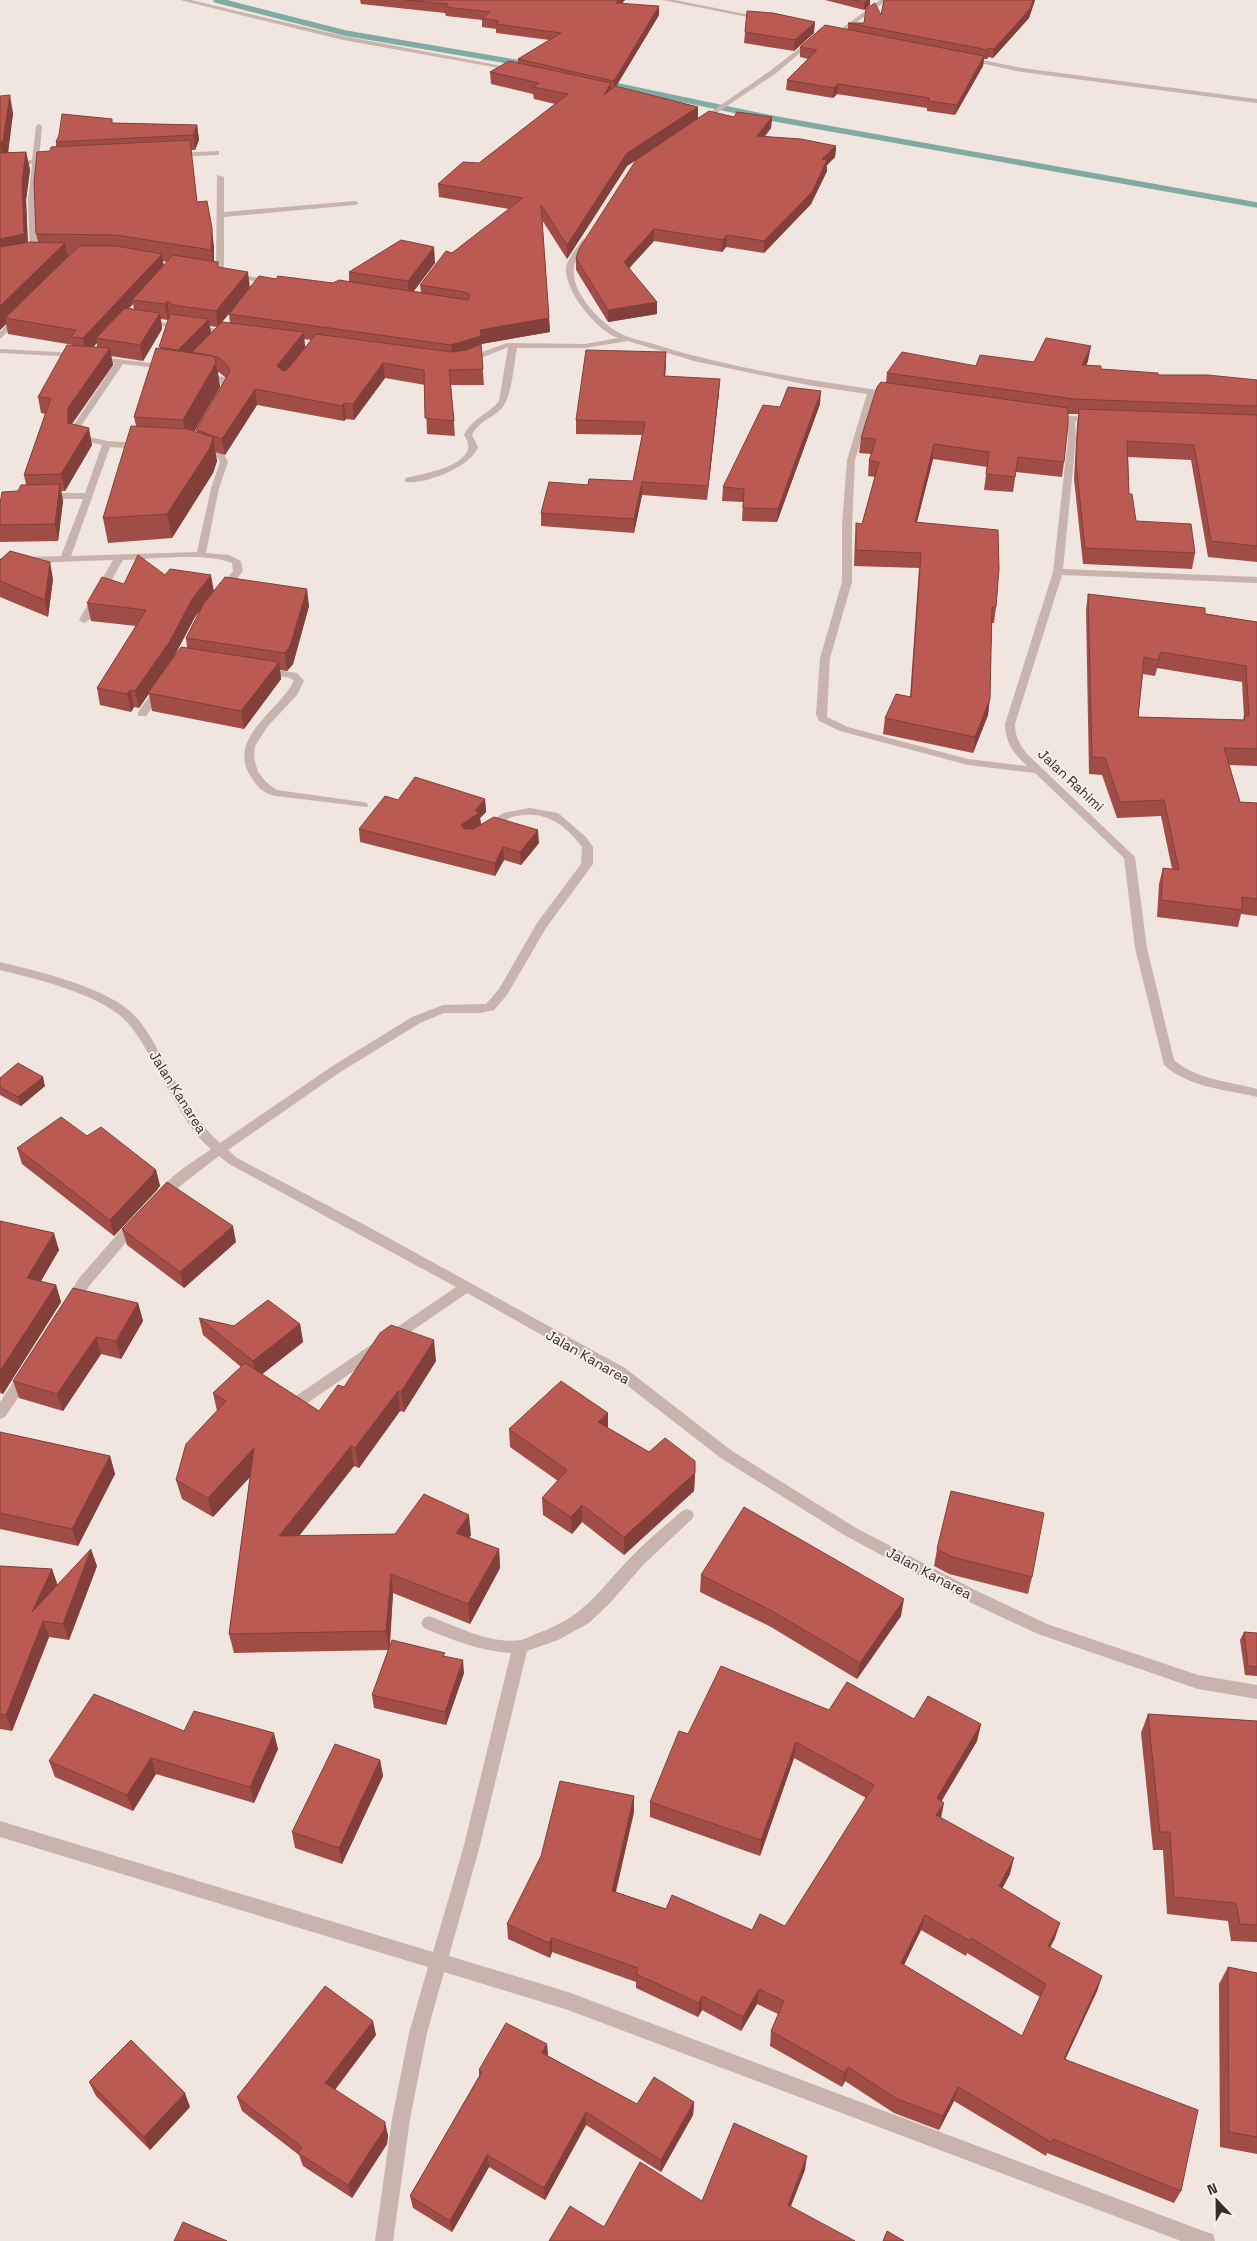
<svg xmlns="http://www.w3.org/2000/svg" width="1257" height="2241" viewBox="0 0 1257 2241" font-family="'Space Grotesk',sans-serif">
<style>
.lines{fill:none;stroke-linecap:round;stroke-linejoin:round}
.stream{stroke:#80aba5;stroke-width:5.5}
.minor{fill:#c8b4ac;fill-rule:evenodd}
.wall{fill:#a14d47;fill-rule:evenodd}
.shaded-wall{fill:#833f39}
.building{fill:#bb5a52;stroke:#833f39;fill-rule:evenodd}
.labels{text-anchor:middle;stroke-width:4;stroke-linejoin:round;paint-order:stroke}
.street-label{font-size:14px;fill:#362c2a;stroke:#f8f0eb}
</style>
<rect width="100%" height="100%" fill="#f0e5df"/>
<g class="lines">
<path class="stream" d="M216 0 345 33 520 63
M604 83 776 119 1257 205"/>
<path class="minor" d="M180 0H191L343 36 518 69 515 71 343 40Z
M662 0H675L765 18 762 20Z
M880 0H887L841 34H837V32Z
M811 39 816 40 775 74 703 122H699V120L770 71Z
M968 57 1022 68 1257 99V103L1022 72 966 60 965 59Z
M39 124 42 126 39 160 52 159 56 161 39 164 36 200 38 257 34 259 30 257 28 200 32 164 0 166V162L32 160 36 126Z
M219 151V155H216L175 157 171 155 175 153Z
M217 175 224 177V212L355 201 359 203 355 205 224 217V273L220 275 216 273Z
M583 239 590 241C584 249 576 257 574 267 570 291 598 320 616 331 628 339 646 341 660 346 735 369 813 381 891 392L895 395 891 398 875 395 855 460 852 525V582L830 658 827 717 848 727 968 759 1027 766C1014 754 1005 742 1005 724L1053 572 1068 439 1067 421 1049 419V415L1094 417 1098 420 1094 423 1075 421 1076 439 1063 569 1257 577V583L1062 575 1015 724C1015 736 1019 744 1027 754L1135 857 1147 948 1174 1060C1197 1080 1228 1081 1257 1089V1097C1224 1089 1190 1088 1164 1065L1135 948 1124 858 1035 773 968 765 840 731 819 721 816 714 820 658 842 582V525L847 460 867 394 813 386 694 361 628 341 585 348H517C514 363 512 398 501 409 491 419 479 421 472 435L478 447C471 467 425 485 405 482V478C423 474 485 464 464 435 473 417 488 415 499 401L508 347 469 363H463V359L507 343 585 344 618 338C597 331 565 292 566 269 567 258 577 248 583 239Z
M230 274 262 278 266 280 262 282 233 278H230Z
M16 315 23 317 0 339V332Z
M142 320 229 330 233 332 229 334 145 324 141 322Z
M0 349 57 352 169 365 170 367 166 369 123 364 81 426 80 435 107 441 140 443 144 446 140 449 110 447 71 556 197 552 211 488 220 462 218 458 197 453V449L200 448 224 454 228 462 219 488 206 553 229 555 241 561 243 571 225 592 222 593 217 590 233 571 232 563C207 552 151 559 123 560L89 620 84 623 79 620 113 560 0 564V558L61 556 83 499H45L41 496 45 493H85L102 445 73 438V426L115 363 57 356 0 353Z
M200 371 227 378 230 387 224 397 217 395 222 387 220 382 200 375Z
M264 668 297 673 304 681 297 695 268 726 255 746 254 758 258 772 266 782 277 790 363 802 367 803 368 805 367 807 275 796C264 794 257 787 251 777 226 738 278 712 294 681L290 678 260 673 259 671Z
M160 686 164 687V691L146 716H138V712L156 687Z
M530 808 558 813 586 837 593 847V864L546 928 507 995 494 1010 480 1013H444L420 1023 339 1073 228 1150 237 1158 365 1225 625 1368 732 1451 856 1528 975 1590 1047 1624 1198 1675 1257 1685V1699L1198 1689 1038 1634 965 1600 846 1536 722 1459 615 1376 467 1293 303 1406 298 1408 293 1406 291 1402 293 1398 456 1287 229 1164 219 1156 180 1186 166 1201H156L155 1198C166 1177 192 1163 211 1149 192 1134 181 1111 169 1091 155 1068 144 1041 127 1022 101 994 36 979 0 970V962C37 971 111 988 136 1017 152 1035 161 1058 174 1079 188 1101 200 1126 220 1143L331 1067 412 1017 443 1005 486 1004 499 989 537 923 581 864 582 847C564 823 543 809 512 817 503 820 497 828 488 830L483 827 503 813Z
M134 1219 139 1221 141 1224 139 1227 90 1285 75 1308H65L63 1304 80 1277 129 1221Z
M25 1370 30 1372 32 1376 30 1380 5 1417 0 1419V1402L20 1372Z
M687 1509 692 1511 694 1515 692 1519 643 1565 610 1603 589 1623 558 1640 527 1651 479 1849 449 1956 568 1992 1206 2232 1213 2234 1215 2241H1181L568 2010 444 1972 427 2033 410 2119 393 2241H375L392 2119 409 2033 428 1967 0 1837V1821L433 1952 463 1849 511 1653C480 1651 452 1640 424 1628L421 1623 424 1618 429 1616C455 1626 492 1645 521 1640 526 1639 533 1635 538 1633 587 1616 600 1588 634 1554 649 1539 666 1525 682 1511Z"/>
</g>
<path class="wall" d="M360 0H625L622 3 659 15 616 86 698 107V119L734 117H772L771 128 765 136 836 146 835 157 827 165V171L811 204 764 253 726 247 722 252 654 241 629 268 657 314 608 322 576 270V258L636 160 627 166 567 259 542 220 550 332 481 344 484 385H451L455 436 427 434 425 385 385 378 354 420 346 419 344 421 257 405 225 455 215 452 217 461 213 473 172 538 108 543 103 518 136 426 134 417 160 348 168 320 161 319 162 329 143 361 111 356 113 365 72 424 92 445 65 491H61L63 501 58 541 0 542V504L26 485 24 475 45 414 41 413 38 397 73 345 8 334 6 324 0 330V96L13 113 8 153 26 152 30 170 26 200 28 242H38L36 234 50 151 56 147V142L112 123 197 125 199 140 195 150H191L197 202 214 247V262L218 267 250 288 276 279 333 283 349 281V272L435 263 414 291 421 292 420 285 452 253 509 209 439 197 438 184 479 163 555 104 534 99 533 94 491 84 490 72 518 63V59L549 40 496 33V29L482 27V20L446 16 445 13 361 4ZM163 261 167 262 164 266ZM238 303 229 314 230 323 222 322ZM133 304 134 309 128 308ZM210 326 217 327 211 333ZM304 339 311 340 305 347ZM97 343V347H93ZM218 372 220 373 226 378 196 430 197 432H194L220 387Z
M825 0H870V5L864 10Z
M884 0H1035L1029 18 993 58 988 57 987 59H984L983 66 955 115 927 111V108L837 94 833 98 786 90 787 80 808 59 800 57V47L848 30V23H864L881 15Z
M745 32 814 33 794 51 744 43Z
M666 352 665 376 719 392 707 500 642 495 634 533 541 526V513L588 485 633 481 642 435 576 434V420Z
M1088 361 1086 365 1101 369 1158 375 1257 380V562L1208 557 1191 460 1128 457 1129 494 1136 521 1195 553 1192 569 1083 564 1074 479 1077 424 1079 414H1068L1064 462 1062 477 1016 472 1013 492 984 490 987 467 933 459 917 522 996 607 994 623H992L988 715 973 753 883 734 885 718 910 697 919 568 854 566 855 539 856 523 862 524 875 477 868 476 869 461 871 454 859 453 861 438 886 382 887 373 1034 362Z
M820 404 777 522 742 521 743 502 722 501 723 487 780 407Z
M0 560 53 579 48 617 0 597Z
M165 575 214 590 309 606 293 664 287 671 280 670 281 679 244 729 152 711 149 694 139 708 134 707 131 712 100 705 97 688 136 626 91 621 87 603 124 584ZM200 610 186 638 187 648 175 655 195 617Z
M1088 594 1257 622V766L1229 765 1240 802 1257 803V916L1241 914 1238 927 1157 917 1159 884 1163 868 1172 869 1161 816 1117 818 1102 775 1089 774 1086 610ZM1157 668 1242 682 1244 717 1243 720 1138 717 1143 674 1155 676Z
M485 799 486 812 480 818 481 824 539 843 521 865 504 860 495 876 360 842 359 829 398 800Z
M0 1078 45 1086 21 1106 0 1095Z
M87 1136 156 1170 160 1186 158 1188V1189L114 1236 22 1164 17 1148Z
M0 1221 59 1250 41 1281 56 1285 61 1302 3 1394 0 1393Z
M122 1229 236 1242 184 1288 127 1245Z
M138 1303 143 1321 121 1359 101 1354 63 1411 19 1398 13 1381Z
M199 1318 234 1326 300 1324 303 1342 262 1374 319 1411 344 1387 436 1361 404 1412 400 1411 359 1468 354 1466 299 1536 471 1535 469 1537 499 1549 500 1568 470 1624 393 1593 390 1646 445 1656 464 1673 446 1725 374 1708 372 1695 388 1650 234 1653 229 1634 250 1477 213 1517 182 1499 176 1480 217 1411 213 1393 241 1367 203 1335Z
M608 1413V1428L649 1452 695 1473 694 1491 624 1555 582 1522 572 1534 543 1515 542 1498 558 1481 510 1447 509 1429Z
M0 1432 110 1456 115 1474 78 1546 0 1529Z
M937 1549 1032 1577 1028 1594 949 1574 934 1566Z
M0 1566 52 1569 57 1585 97 1566 69 1640 49 1637 12 1731 0 1729Z
M701 1575 901 1616 857 1679 771 1627 700 1592Z
M1244 1632 1257 1633V1676L1245 1675 1240 1640Z
M829 1710 914 1719 981 1724 977 1741 941 1801V1818L1010 1874 1002 1888 1055 1938 1050 1948 1102 1976 1097 1991 1065 2059 1181 2191 1174 2203 1047 2153 1046 2156 954 2101 939 2130 894 2113 845 2081 842 2087 770 2046 771 2031 778 2014 757 2004 741 2031 702 2010 698 2017 636 1988V1982L552 1952 550 1958 508 1939 507 1924 634 1796V1812L616 1892 666 1909 752 1930 785 1926 866 1798 794 1758 760 1856 650 1817V1802L688 1734ZM921 1930 966 1956 967 1953 1040 1997 1022 2036 904 1965Z
M1148 1714 1257 1721V1942L1231 1941 1228 1921 1167 1914 1163 1850H1153L1141 1733Z
M184 1731 278 1749 254 1803 156 1774 133 1811 55 1777 49 1761Z
M380 1760 383 1776 342 1864 295 1848 292 1832Z
M1228 1967 1257 1973V2154L1220 2147 1219 1984Z
M376 2035 335 2090 388 2135 387 2144 352 2198 303 2166 299 2155 242 2111 237 2097Z
M547 2044 548 2056 637 2104 694 2102 693 2115 661 2172 586 2125 545 2200 489 2167 452 2232 413 2208 410 2196 479 2076V2070Z
M89 2082 190 2107 150 2150 96 2096Z"/>
<path class="shaded-wall" d="M618 0H625L616 11V3Z
M868 0H870V5L864 10V3Z
M1033 0H1035L1029 18 993 58 994 49Z
M659 6V15L614 90V81Z
M815 22 814 33 794 51 795 40Z
M989 48 988 57 987 59 988 50Z
M984 56 983 66 955 115 957 105Z
M611 83V96L604 95Z
M838 84 837 94 833 98 834 88Z
M10 95 13 113 7 160 0 162V142Z
M698 107V120L627 166 567 259V245L627 153Z
M772 117 771 128 757 147V136Z
M197 125 199 140 195 150 193 135Z
M836 146 835 157 827 165V171L811 204 764 253V241L822 159Z
M26 152 30 170 26 200 28 253 0 259V239L22 181Z
M212 228 214 247V269L211 250Z
M654 229V241L624 274V262Z
M727 235 726 247 722 252 723 240Z
M65 243 69 262 5 318 6 324 0 330V306Z
M434 247 435 263 409 297 408 281Z
M162 254 164 269 132 300 133 304 100 339 96 338 97 343 86 354 83 338Z
M248 272 250 288 218 327 216 311Z
M167 301 170 317 168 320 165 304Z
M657 302V314L608 322V310Z
M160 313 162 329 143 361 140 345Z
M549 318 550 332 481 344 452 359 451 345 480 330Z
M209 319 211 335 180 366 178 350Z
M304 332 305 347 279 381 277 366Z
M1091 346 1088 361 1080 380 1082 365Z
M110 348 113 365 71 425 68 423V408Z
M666 352V365L664 390V376Z
M216 363 220 387 187 444 183 420Z
M383 363 385 378 354 420 353 404Z
M720 379 719 392 707 500 708 486Z
M255 389 257 405 225 455 222 439Z
M821 391 820 404 777 522 778 509Z
M344 403 346 419 344 421 342 406Z
M89 428 92 445 65 491 61 474Z
M213 437 217 461 213 473 172 538 167 514Z
M934 444 933 459 913 537 915 522Z
M642 482V495L634 533V519Z
M60 484 63 501 58 541 55 524Z
M50 562 53 579 48 617 45 600Z
M211 575 214 592 195 617 173 658 139 708 135 691 192 599Z
M307 589 309 606 293 664 287 671 285 653Z
M1161 652 1155 676 1158 660Z
M279 662 281 679 244 729 241 711Z
M130 690 134 707 131 712 127 694Z
M990 699 988 715 973 753 975 737Z
M485 799 486 812 480 818 481 825 462 838 461 825Z
M538 830 539 843 521 865 520 852Z
M503 847 504 860 495 876V863Z
M43 1077 45 1086 21 1106 18 1097Z
M156 1170 160 1186 158 1188V1189L114 1236 110 1220 153 1172Z
M233 1226 236 1242 184 1288 180 1272Z
M54 1233 59 1250 32 1296 27 1278Z
M56 1285 61 1302 3 1394 0 1386V1371Z
M138 1303 143 1321 121 1359 116 1341Z
M300 1324 303 1342 256 1379 253 1361Z
M96 1337 101 1354 63 1411 57 1394Z
M434 1340 436 1361 404 1412 401 1392Z
M398 1391 400 1411 359 1468 355 1448Z
M608 1413V1430L598 1422Z
M351 1446 354 1466 283 1556 279 1536Z
M254 1448 258 1468 213 1517 208 1498Z
M110 1456 115 1474 78 1546 72 1529Z
M695 1473 694 1491 624 1555V1537Z
M582 1505V1522L572 1534 571 1517Z
M469 1515 471 1535 458 1552 456 1533Z
M91 1549 97 1566 69 1640 63 1624Z
M499 1549 500 1568 470 1624 468 1604Z
M52 1569 58 1586 32 1612Z
M391 1574 393 1593 389 1650 386 1631Z
M904 1599 901 1616 857 1679 860 1663Z
M43 1621 49 1637 12 1731 6 1715Z
M463 1660 464 1673 446 1725 445 1712Z
M981 1724 977 1741 934 1814 937 1798Z
M274 1733 278 1749 254 1803 250 1787Z
M796 1742 794 1758 760 1856 761 1840Z
M151 1758 156 1774 133 1811 127 1795Z
M380 1760 383 1776 342 1864 339 1848Z
M634 1796V1812L612 1906V1891Z
M944 1803 941 1818 936 1815Z
M1014 1858 1010 1874 995 1902 999 1886Z
M925 1915 921 1930 898 1977 901 1963Z
M1060 1923 1055 1938 1043 1961 1048 1946Z
M552 1938V1952L550 1958 549 1943Z
M1102 1976 1097 1991 1059 2073 1064 2059Z
M759 1989 757 2004 741 2031 743 2017Z
M702 1996V2010L698 2017 699 2003Z
M373 2021 376 2035 329 2097 325 2083Z
M547 2044 548 2058 542 2053Z
M848 2067 845 2081 842 2087 845 2073Z
M958 2087 954 2101 939 2130 943 2116Z
M185 2093 190 2107 150 2150 144 2137Z
M694 2102 693 2115 661 2172V2160Z
M586 2112V2125L545 2200 544 2188Z
M385 2122 388 2135 387 2144 352 2198 348 2185Z
M487 2155 489 2167 452 2232 450 2221Z
M807 2156 805 2170 786 2219 788 2205Z"/>
<path class="building" d="M405 0H618L616 3 659 6 614 81 518 59 561 33 496 24 499 21 482 18 490 12 445 7 448 4Z
M853 0H868L864 3Z
M884 0H1033L1030 9 994 49 989 48 988 50 848 23H864L866 9 875 3 881 15Z
M747 11 773 13 815 22 795 40 745 32Z
M825 25 984 56 957 105 928 101 930 98 838 84 834 88 787 80 817 50 800 47Z
M509 61 611 83 604 95 615 86 698 107 627 153 567 245 541 205 549 318 480 330 481 336 451 345 229 314 259 276 276 279 278 276 333 283 339 280 468 300 470 295 465 292 420 285 446 251 452 253 523 198 438 184 463 162 479 163 568 94 533 87 539 83 490 72Z
M10 95 3 141 0 142V96Z
M709 111 734 117 737 112 772 117 757 136 801 139 836 146 822 159 827 160 812 192 764 241 727 235 723 240 654 229 624 262 657 302 608 310 576 258 579 249 636 160Z
M62 114 112 119V123L197 125 193 135 56 142 59 135Z
M190 140 197 202 207 201 212 228 211 250 116 235 36 234 34 182 37 152 50 151 51 147Z
M0 149H2L1 153 26 152 22 181 24 234 0 239Z
M401 240 434 247 408 281 349 272Z
M30 242 65 243 0 306V247Z
M79 246H116L162 254 83 338 71 337 76 330 5 318Z
M173 255 218 262V267L248 272 216 311 173 305 167 301 165 304 132 300Z
M125 308 160 313 140 345 96 338Z
M170 314 209 319 178 350 159 347Z
M222 322 304 332 277 366 283 371 287 370 316 334 451 352 467 350 481 344 483 369 449 370 454 421 425 418 424 370 383 363 353 404 344 403 342 406 255 389 222 439 196 430 230 371 227 365 218 357 192 352Z
M1046 338 1091 346 1082 365 1101 366V369L1158 373V375H1208L1257 380V406L1074 399 887 373 902 352 976 366 980 355 1034 362Z
M67 345 110 348 68 408V423L89 428 61 474 24 475 51 398 38 397Z
M156 348 212 356 215 358 216 363 183 420 134 417Z
M586 350 666 352 664 376 720 379 708 486 642 482 634 519 541 513 549 482 588 485 589 479 633 481 645 422 576 420Z
M881 382 1068 408V424L1064 462 1018 457 1015 477 986 474 989 452 934 444 915 522 998 530 999 569 996 607H992L990 699 975 737 885 718 896 694 911 697 921 553 856 550V523L862 524 879 462 869 461 876 439 861 438 877 387Z
M788 387 821 391 778 509 743 508 744 489 723 487 763 405 780 407Z
M1079 409 1257 415V546L1211 541 1194 445 1127 441 1129 494H1132L1136 521 1191 524 1195 553 1085 548 1076 463Z
M131 426 187 429 213 437 210 448 167 514 103 518Z
M60 484 55 524 0 525V504L2 492 18 491 21 485Z
M10 551 50 562 45 600 0 581V560Z
M138 555 165 575 170 569 211 575 192 599 170 641 135 691 130 690 127 694 97 688 146 610 87 603 102 577 124 584Z
M225 577 307 589 290 646 285 653 186 638 204 603Z
M1088 594 1205 608V614L1257 622V749L1224 748 1240 802 1257 803V899L1242 897V910L1161 900 1163 868 1179 870 1164 800 1120 802 1105 758 1092 757ZM1161 652 1246 666 1249 716H1244L1245 720 1138 717 1144 657 1158 660Z
M181 647 279 662 241 711 148 693Z
M415 777 485 799 475 811 480 812 461 825 464 829H473L494 817 538 830 520 852 503 847 495 863 359 829 385 796 398 800Z
M18 1063 43 1077 18 1097 0 1087V1078Z
M61 1117 87 1136 101 1127 156 1170 153 1172 154 1173 110 1220 17 1148Z
M167 1182 233 1226 180 1272 122 1229Z
M0 1221 54 1233 27 1278 56 1285 0 1371Z
M73 1288 138 1303 116 1341 96 1337 57 1394 13 1381Z
M268 1300 300 1324 253 1361 199 1318 234 1326Z
M391 1325 434 1340 401 1392 398 1391 355 1448 351 1446 279 1536 395 1534 424 1494 469 1515 456 1533 499 1549 468 1604 391 1574 386 1631 229 1634 254 1448 208 1498 176 1480 186 1444 226 1401 213 1393 245 1363 319 1411 338 1385 344 1387 380 1333Z
M561 1381 608 1413 598 1422 649 1452 665 1438 695 1461V1473L624 1537 582 1505 571 1517 542 1498 567 1470 509 1429Z
M0 1432 110 1456 72 1529 0 1513Z
M951 1491 1044 1513 1032 1577 952 1557 937 1549Z
M744 1507 904 1599 860 1663 772 1611 701 1575Z
M91 1549 63 1624 43 1621 6 1715 0 1714V1566L52 1569 32 1612Z
M1244 1632 1257 1633V1667L1248 1666Z
M392 1640 445 1653 443 1656 463 1660 445 1712 372 1695Z
M721 1666 829 1710 847 1682 914 1719 928 1696 981 1724 937 1798 944 1803 936 1815 1014 1858 999 1886 1060 1923 1048 1946 1102 1976 1064 2059 1198 2110 1181 2191 1053 2139 1051 2142 958 2087 943 2116 897 2099 848 2067 845 2073 771 2031 784 2001 759 1989 743 2017 702 1996 699 2003 636 1974 638 1968 552 1938 549 1943 507 1924 541 1856 560 1781 634 1796 612 1891 666 1909 672 1895 752 1930 760 1914 785 1926 874 1785 796 1742 761 1840 650 1802 679 1731 688 1734ZM925 1915 970 1941 971 1938 1046 1984 1022 2036 901 1963Z
M94 1694 184 1731 194 1711 274 1733 250 1787 151 1758 127 1795 49 1761Z
M1148 1714 1257 1721V1925L1240 1924 1236 1903 1174 1897 1170 1832H1160Z
M335 1744 380 1760 339 1848 292 1832Z
M1228 1967 1257 1973V2137L1229 2132Z
M325 1986 373 2021 325 2083 385 2122 384 2130 348 2185 298 2153 302 2147 237 2097Z
M506 2023 547 2044 542 2053 637 2104 654 2077 694 2102 661 2160 586 2112 544 2188 487 2155 450 2221 410 2196 482 2072 479 2070Z
M131 2040 185 2093 144 2137 89 2082Z
M734 2123 807 2156 788 2205 855 2241H549L570 2206 604 2227 640 2162 702 2201Z
M183 2222 227 2241H174Z
M887 2231 904 2241H883Z"/>
<g class="labels">
<g class="street-label">
<text transform="translate(1071 780) rotate(43)" y="5">Jalan Rahimi</text>
<text transform="translate(178 1092) rotate(58)" y="5">Jalan Kanarea</text>
<text transform="translate(588 1357) rotate(30)" y="5">Jalan Kanarea</text>
<text transform="translate(929 1573) rotate(28)" y="5">Jalan Kanarea</text>
</g>
</g>
<g transform="translate(1217 2201) rotate(338)" stroke="#f8f0eb" stroke-width="4" paint-order="stroke">
<path d="M0-4L9 19L0 12L-9 19Z" fill="#362c2a"/>
<text y="-8" font-size="14" font-weight="bold" text-anchor="middle" fill="#362c2a">N</text>
</g>
</svg>
